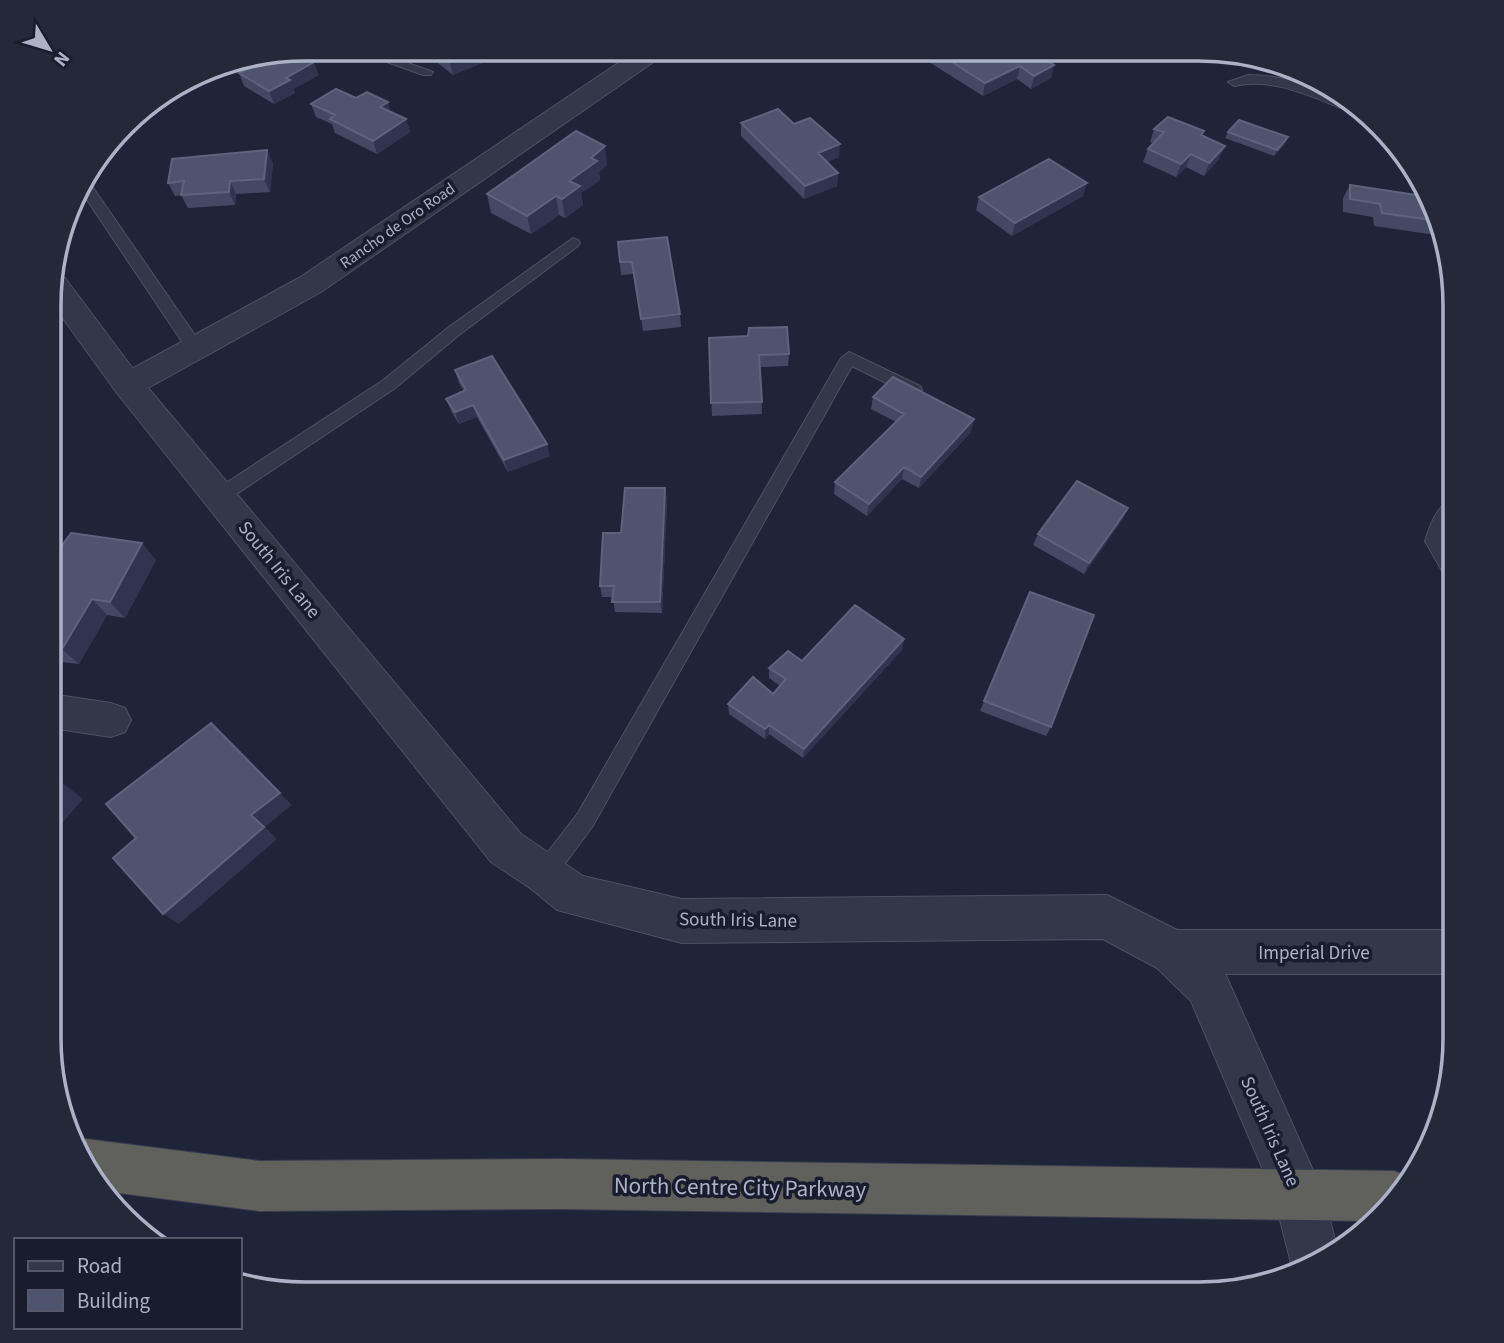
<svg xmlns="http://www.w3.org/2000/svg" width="1504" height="1343" viewBox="0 0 1504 1343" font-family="'Source Sans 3',sans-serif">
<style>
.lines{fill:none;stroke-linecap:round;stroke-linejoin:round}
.service-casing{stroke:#4d5164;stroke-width:2}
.minor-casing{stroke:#4d5164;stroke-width:2}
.tertiary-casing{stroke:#4d5164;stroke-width:2}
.trunk-casing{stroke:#3a3e50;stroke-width:2}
.service{fill:#323749;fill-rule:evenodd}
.minor{fill:#323749;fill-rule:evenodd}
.tertiary{fill:#323749;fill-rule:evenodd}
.trunk{fill:#60605c;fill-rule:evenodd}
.wall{fill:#424961}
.shaded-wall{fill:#2f354c}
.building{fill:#4e546c;stroke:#5c637a;stroke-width:2}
.labels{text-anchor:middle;stroke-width:7;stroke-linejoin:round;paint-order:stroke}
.far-street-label{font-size:16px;fill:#adb1c6;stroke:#181c2d}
.street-label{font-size:19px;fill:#adb1c6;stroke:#181c2d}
.near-street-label{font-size:23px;fill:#adb1c6;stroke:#181c2d}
.rim{fill:none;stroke:#adb1c6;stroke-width:3.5}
</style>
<rect width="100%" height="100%" fill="#1f2439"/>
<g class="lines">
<g class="service-casing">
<path id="service" d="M351 49H369L433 72 431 75H423Z
M1248 75C1286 75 1329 89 1360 112H1351C1313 98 1276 77 1234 86L1228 82Z
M83 178 87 179 201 344 203 348 201 352H189L79 188Z
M573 238 578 240 580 243 578 246 459 335 394 389 226 501H214L211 496 214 491 382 381 449 327Z
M849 352 920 386 922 390 914 396 908 394 852 366 592 827 553 880 545 883 537 880 534 873 537 866 578 813 841 358Z
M1455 498V517L1447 526 1443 541 1455 561V585L1449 583 1425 541C1430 525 1437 504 1455 498Z"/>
</g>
<g class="minor-casing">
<path id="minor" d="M639 49H668L665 54 321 292 139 393 128 396 117 393 112 385 117 377 299 278Z
M51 694 111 703 125 708 131 720 125 732 111 737 51 728Z
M1173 930H1455V974H1173L1157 968 1151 952 1157 936Z"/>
</g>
<g class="tertiary-casing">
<path id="tertiary" d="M54 275 65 278 139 377 521 834 583 876 682 899 1107 895 1189 936 1223 969 1324 1195 1337 1249 1294 1275 1274 1196 1191 1001 1157 968 1103 939 682 943 557 910 530 888 491 862 117 393 54 306Z"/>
</g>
<g class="trunk-casing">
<path id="trunk" d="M86 1139 259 1161 562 1159 1394 1171 1409 1177 1375 1221 562 1209 259 1211 103 1191 74 1144Z"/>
</g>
<use href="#service" class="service"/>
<use href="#minor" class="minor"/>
<use href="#tertiary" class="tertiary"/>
<use href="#trunk" class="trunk"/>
</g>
<path class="wall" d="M420 49H478L482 63 453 75Z
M931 49H1028L1054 65 1051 78 1031 89 1017 79 983 96 929 62Z
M277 54 319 75 293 89 295 93 274 104 244 86 239 73 267 59 260 56Z
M311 104 390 112 406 119 410 132 377 154 335 133 332 124 316 117Z
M741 123 794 124 839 157 827 162 838 173 837 186 804 199 741 136Z
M1154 129 1204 131 1203 136 1219 159 1204 176 1186 167 1176 177 1143 162 1148 149 1153 143 1150 142Z
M1228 132 1288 137 1285 144 1274 156 1225 138Z
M273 163 270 192 236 194 235 205 188 208 181 195 175 196 168 183Z
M607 165 599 172 600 180 581 193 583 205 565 218 559 215 531 234 491 213 487 194Z
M1350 185 1435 207 1442 236 1374 226 1373 217 1343 212V198Z
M1083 196 1012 236 976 210 979 197Z
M618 242 680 314 681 327 643 331 634 274 621 275Z
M748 336 789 354 788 366 760 367 762 414 712 416 709 338Z
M455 370 550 456 508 472 477 417 459 424 451 411 446 399 464 391 459 383Z
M873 397 974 419 971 432 919 488 902 479 867 516 834 494 835 482 896 422 871 409Z
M665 488 667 500 662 613 615 612 613 597H602L600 586 621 533Z
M1128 508 1123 519 1084 574 1033 545 1038 534Z
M52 547 156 560 125 618 107 615 79 664 52 661Z
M1030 592 1051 727 1046 736 980 711Z
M904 639 902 650 803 758 769 734 765 739 729 714 728 704 773 694 780 686 769 678V668Z"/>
<path class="shaded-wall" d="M480 50 482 63 453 75 450 62Z
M277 54 267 59 266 56Z
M314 62 319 75 293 89 295 93 274 104 269 91 286 78Z
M1054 65 1051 78 1031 89 1034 76Z
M1020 66 1017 79 983 96 985 83Z
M388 102 392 115 380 107Z
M406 119 410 132 377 154 373 141Z
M1288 137 1285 144 1274 156 1277 150Z
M840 144 839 157 817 166 818 153Z
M605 146 607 165 599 172 600 180 581 193 583 205 565 218 562 199 569 181 591 158Z
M1225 146 1219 159 1204 176 1209 163Z
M267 150 273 163 270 192 264 179Z
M1191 154 1186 167 1176 177 1181 164Z
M838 173 837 186 804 199 805 186Z
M230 181 236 194 235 205 229 192Z
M1087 183 1083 196 1012 236 1015 223Z
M556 196 559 215 531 234 527 216Z
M473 405 477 417 459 424 455 412Z
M974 419 971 432 919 488 921 477Z
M547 444 550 456 508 472 504 460Z
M904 467 902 479 867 516 869 504Z
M665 488 667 500 662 613 660 602Z
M1128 508 1123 519 1084 574 1089 563Z
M142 543 156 560 125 618 110 602Z
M92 599 107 615 79 664 62 649Z
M904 639 902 650 803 758 804 749Z
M769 725V734L765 739V729Z
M61 782 83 799 51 836V793Z
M280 793 292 805 265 827 277 839 179 924 163 914 251 815Z
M51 854 62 861 51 873Z"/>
<path class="building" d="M433 49H478L480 50 450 62Z
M932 49H1028L1054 65 1034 76 1020 66 985 83Z
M295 51 314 62 286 78 290 80 269 91 239 73 277 54Z
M336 89 356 98 367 92 388 102 380 107 406 119 373 141 330 119 335 115 311 104Z
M778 109 794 124 810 118 840 144 818 153 838 173 805 186 741 123Z
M1168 117 1204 131 1201 135 1225 146 1209 163 1191 154 1181 164 1148 149 1164 132 1154 129Z
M1239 120 1288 137 1277 150 1228 132Z
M576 131 605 146 591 158 597 161 569 181 580 186 562 199 556 196 527 216 487 194Z
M267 150 264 179 230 181 229 192 181 195 184 181 168 183 172 159Z
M1049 159 1087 183 1015 223 979 197Z
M1350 185 1429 197 1435 207 1439 221 1382 213 1380 204 1350 199Z
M667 237 680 314 641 319 632 262H620L618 242Z
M787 327 789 354 759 355 762 402 711 403 709 338 748 336 749 328Z
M492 356 547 444 504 460 473 405 455 412 446 399 466 390 455 370Z
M893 377 974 419 921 477 904 467 869 504 835 482 904 414 873 397Z
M1077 481 1128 508 1089 563 1038 534Z
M625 488H665L660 602H612L614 586H600L603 533H621Z
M71 533 142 543 110 602 92 599 62 649 52 648V547L60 548Z
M1030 592 1094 615 1051 727 984 701Z
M855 605 904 639 804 749 769 725 765 729 728 704 753 677 773 694 786 679 769 668 788 651 802 661Z
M211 723 280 793 251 815 264 827 163 914 113 858 136 838 106 804Z
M51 777 61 782 51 793Z"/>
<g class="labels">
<g class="far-street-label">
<text transform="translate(397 225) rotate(-35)" y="6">Rancho de Oro Road</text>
</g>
<g class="street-label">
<text transform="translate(280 569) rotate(51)" y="7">South Iris Lane</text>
<text transform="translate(738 919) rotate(1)" y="7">South Iris Lane</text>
<text x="1314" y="959">Imperial Drive</text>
<text transform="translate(1271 1131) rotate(66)" y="7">South Iris Lane</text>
</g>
<g class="near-street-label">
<text transform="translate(740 1187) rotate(1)" y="8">North Centre City Parkway</text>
</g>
</g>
<path d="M0 0H1504V1343H0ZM305 61H1199A244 244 0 0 1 1443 305V1038A244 244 0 0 1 1199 1282H305A244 244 0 0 1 61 1038V305A244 244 0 0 1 305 61Z" fill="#242839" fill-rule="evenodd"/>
<path class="rim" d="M305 61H1199A244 244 0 0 1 1443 305V1038A244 244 0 0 1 1199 1282H305A244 244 0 0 1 61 1038V305A244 244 0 0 1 305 61Z"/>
<rect x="14" y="1238" width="228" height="91" fill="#181c2d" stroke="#54586a" stroke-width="2"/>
<rect x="28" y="1261" width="35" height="10" fill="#323749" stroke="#54586a" stroke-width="2"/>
<text x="77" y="1273" font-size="21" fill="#adb1c6">Road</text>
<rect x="28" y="1290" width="35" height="21" fill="#4e546c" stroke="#54586a" stroke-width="2"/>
<text x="77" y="1308" font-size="21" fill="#adb1c6">Building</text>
<g transform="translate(49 49) rotate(128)" stroke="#181c2d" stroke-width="5" paint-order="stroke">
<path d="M0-5L12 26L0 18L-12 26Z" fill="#adb1c6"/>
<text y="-10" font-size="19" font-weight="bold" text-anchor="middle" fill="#adb1c6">N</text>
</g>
</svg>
